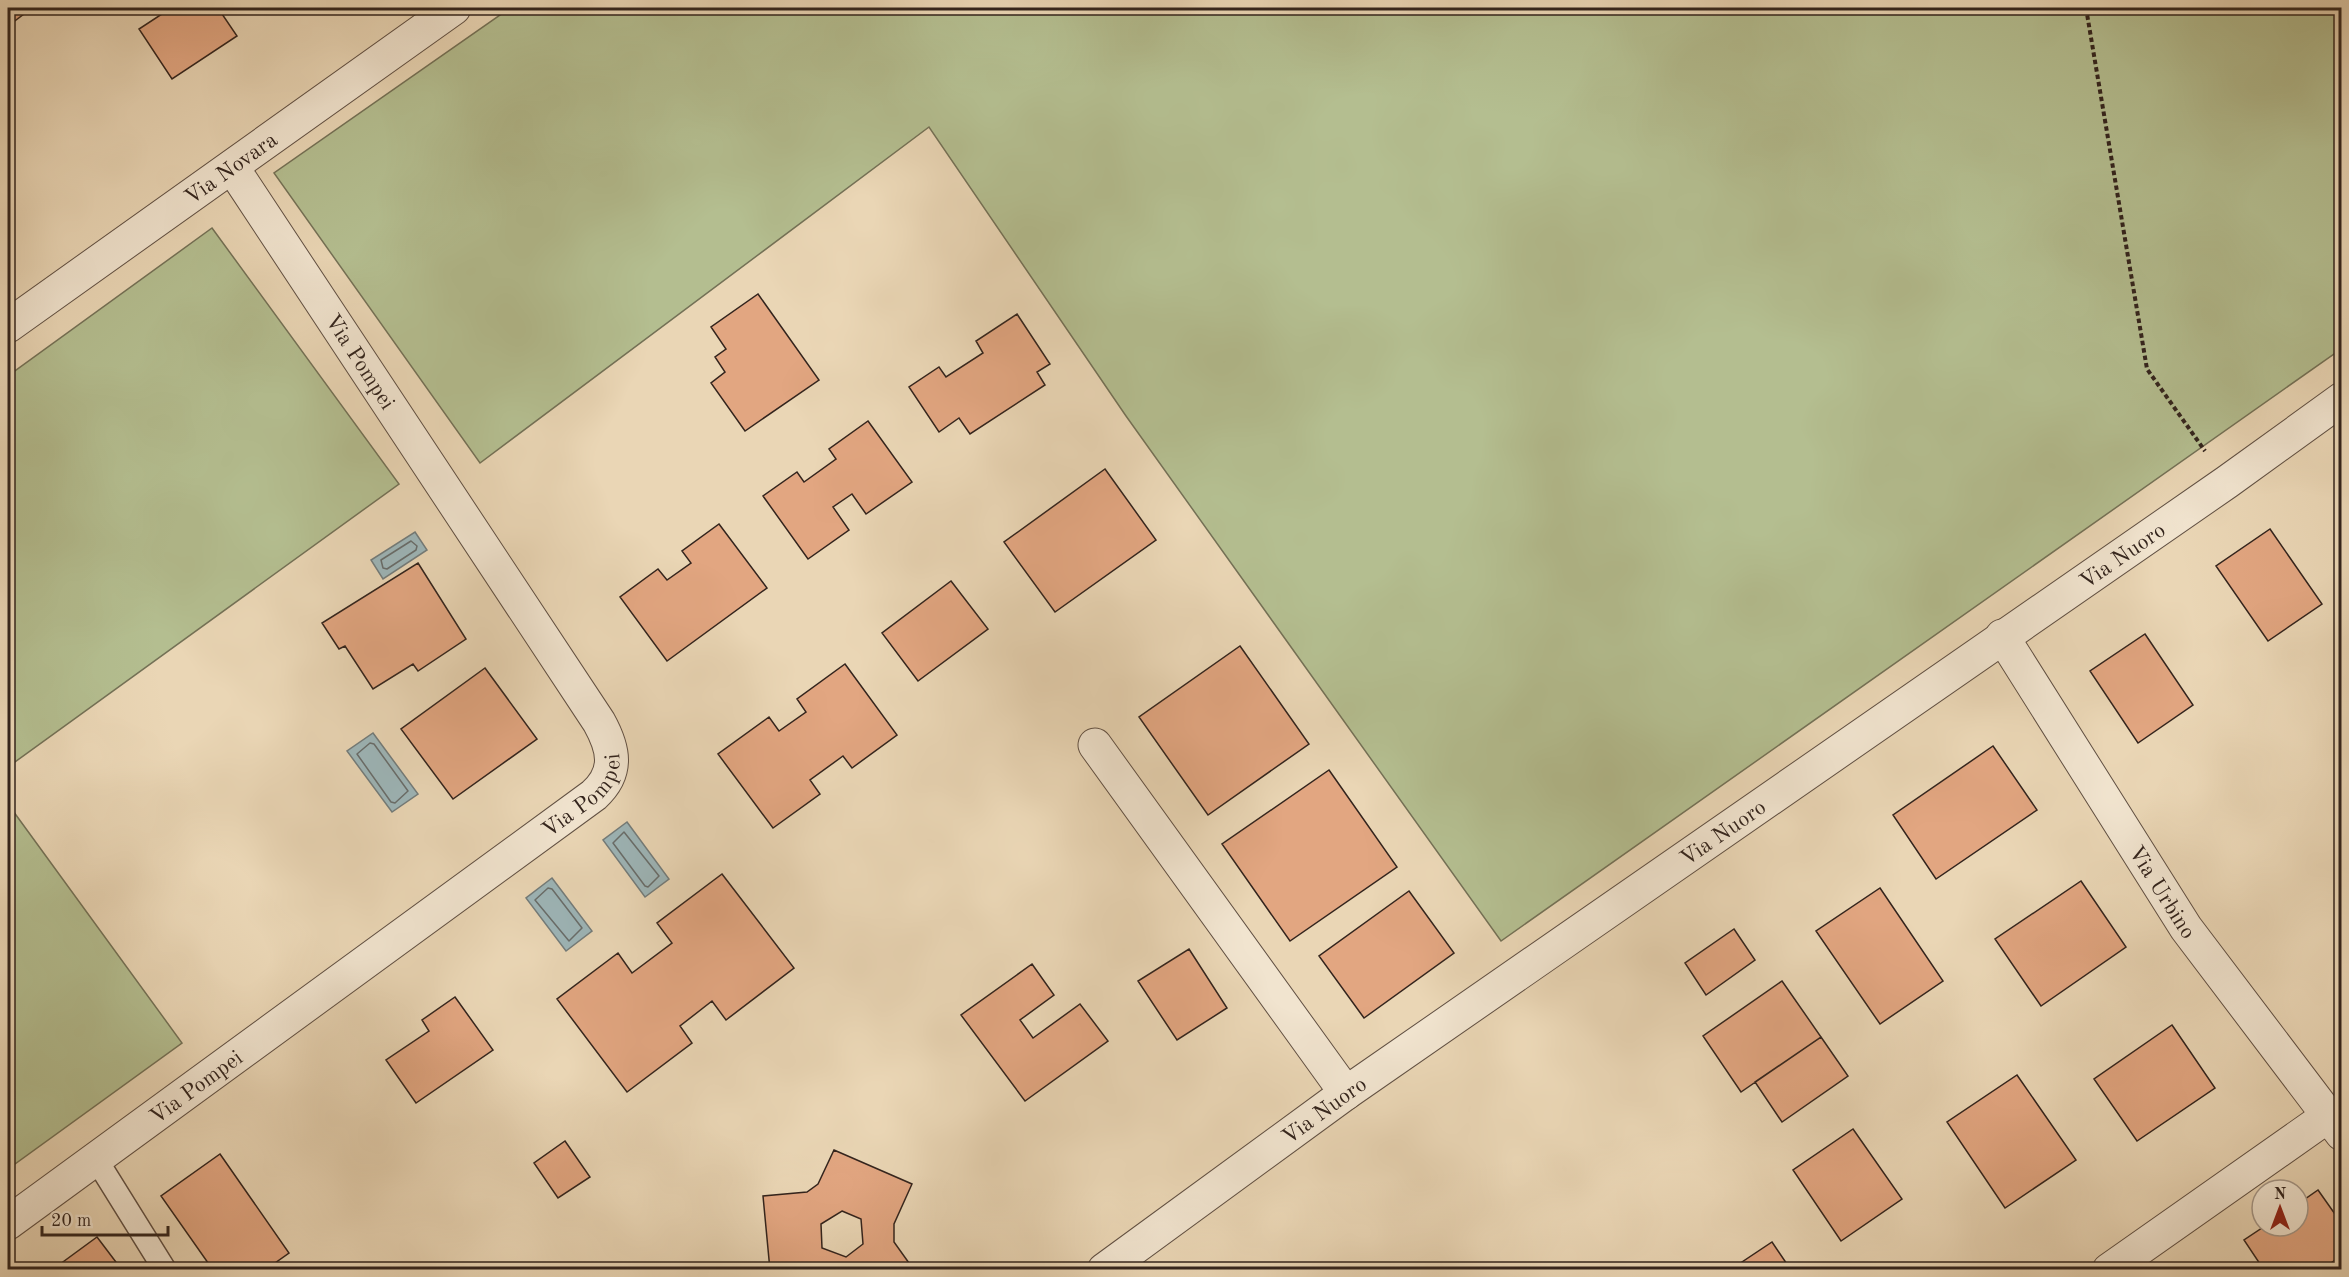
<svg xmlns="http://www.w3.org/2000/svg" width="2349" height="1277" viewBox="0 0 2349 1277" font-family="'Old Standard TT',serif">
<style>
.green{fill:#b4be90;stroke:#747156;stroke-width:1.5}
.water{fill:#9db6b9;stroke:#737c7b;stroke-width:1.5}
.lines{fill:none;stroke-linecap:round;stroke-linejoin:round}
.shore{stroke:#686d6b;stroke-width:1.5}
.building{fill:#e2a681;stroke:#33241d;stroke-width:1.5;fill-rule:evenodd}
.service-casing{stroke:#615043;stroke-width:25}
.minor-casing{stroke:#615043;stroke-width:35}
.path{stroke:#33241d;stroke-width:4;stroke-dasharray:4.5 3;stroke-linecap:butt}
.service{stroke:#f1e4cf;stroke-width:22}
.minor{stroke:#f1e4cf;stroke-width:33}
.labels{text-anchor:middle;stroke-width:4.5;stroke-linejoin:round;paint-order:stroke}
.street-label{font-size:22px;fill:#33241d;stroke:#f1e4cf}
</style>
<rect width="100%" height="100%" fill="#ead6b5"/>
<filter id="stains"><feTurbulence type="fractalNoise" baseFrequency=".00333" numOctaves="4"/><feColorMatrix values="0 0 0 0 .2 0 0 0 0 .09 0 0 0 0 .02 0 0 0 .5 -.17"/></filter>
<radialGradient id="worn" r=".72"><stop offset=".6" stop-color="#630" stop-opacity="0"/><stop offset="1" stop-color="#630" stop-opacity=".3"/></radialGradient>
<path class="green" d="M510 8H2341V349L1501 941 1126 416 929 127 480 463 274 173Z
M212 228 399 484 8 767V376Z
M8 804 182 1043 8 1169Z"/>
<path class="water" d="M415 532 427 550 383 579 371 560Z
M373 733 418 794 392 812 347 751Z
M627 822 669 879 645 897 603 840Z
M552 878 592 931 566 951 526 898Z"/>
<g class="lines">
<path class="shore" d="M411 541 417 546 416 550 387 569 383 568 381 560Z
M370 743 374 744 408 791 395 803 391 802 357 754Z
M624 832 659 876 648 887 645 886 613 843Z
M548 888 552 889 582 928 569 941 535 900Z"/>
</g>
<path class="building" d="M8 8H32L8 26Z
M171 8H218L237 36 172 79 139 29Z
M758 294 819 380 745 431 711 383 725 372 715 357 726 349 711 327Z
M1017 314 1050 364 1037 372 1045 385 970 434 959 418 939 432 909 387 939 367 946 377 983 353 976 341Z
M868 421 912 482 866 514 852 494 833 507 849 530 808 559 763 496 797 472 804 482 836 459 829 449Z
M1105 469 1156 540 1055 612 1004 542Z
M719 524 767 588 667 661 620 597 658 569 667 580 691 563 682 551Z
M2270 529 2322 604 2268 641 2216 566Z
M418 563 466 639 418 671 413 664 373 689 345 646 339 649 322 623Z
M951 581 988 629 918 681 882 633Z
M2145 634 2193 705 2138 743 2090 671Z
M1240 646 1309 744 1208 815 1139 717Z
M845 664 897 735 852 768 843 756 810 780 820 794 773 828 718 754 769 717 779 731 806 712 797 699Z
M485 668 537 739 453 799 401 729Z
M1993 746 2037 810 1936 879 1893 815Z
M1329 770 1397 867 1290 941 1222 844Z
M722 874 794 968 726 1020 712 1001 680 1026 692 1043 627 1092 557 999 618 953 632 973 672 943 657 923Z
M2081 881 2126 947 2041 1006 1995 939Z
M1880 888 1943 981 1880 1024 1816 931Z
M1409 891 1454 953 1364 1018 1319 956Z
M1734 929 1755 960 1706 995 1685 963Z
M1189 949 1227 1008 1177 1040 1138 981Z
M1032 964 1054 995 1020 1020 1033 1038 1080 1004 1108 1041 1025 1101 961 1015Z
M1782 981 1821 1037 1741 1092 1703 1036Z
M455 997 493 1050 416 1103 386 1060 429 1031 422 1020Z
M2172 1025 2215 1088 2137 1141 2094 1079Z
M1821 1037 1848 1076 1782 1122 1755 1082Z
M2017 1075 2076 1160 2005 1208 1947 1122Z
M1853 1129 1902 1199 1841 1241 1793 1170Z
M565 1141 590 1177 558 1198 534 1163Z
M834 1150 912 1184 894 1224V1242L914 1270H770L763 1196 807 1192 818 1184ZM842 1211 861 1219 863 1244 846 1257 822 1248 821 1224Z
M220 1154 289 1253 265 1270H213L161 1196Z
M2318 1190 2342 1224V1255L2321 1270H2264L2244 1240 2265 1226H2298V1204Z
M97 1237 122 1270H52Z
M1772 1242 1791 1270H1730Z"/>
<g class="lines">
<g class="service-casing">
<path id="service" d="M96 1159 165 1270"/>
</g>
<g class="minor-casing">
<g id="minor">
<path id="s1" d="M8 326 454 8"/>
<path id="s2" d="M2002 636 2186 928 2342 1134"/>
<path d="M1095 745 1346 1093"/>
<path id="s3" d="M8 1223 594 795C619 772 614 749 599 722L232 167"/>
<path id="s4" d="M1104 1270 1346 1093 2227 482 2342 399"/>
<path d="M2109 1270 2328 1116"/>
</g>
</g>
<path class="path" d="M2086 8 2147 369 2205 451"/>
<use href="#service" class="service"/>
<use href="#minor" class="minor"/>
</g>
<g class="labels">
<g class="street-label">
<text dy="8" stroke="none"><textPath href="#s1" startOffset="273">Via Novara</textPath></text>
<text transform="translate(361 361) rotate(57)" y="8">Via Pompei</text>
<text dy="8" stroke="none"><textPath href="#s4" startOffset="1244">Via Nuoro</textPath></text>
<text dy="8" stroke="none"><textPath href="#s3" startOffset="718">Via Pompei</textPath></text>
<text dy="8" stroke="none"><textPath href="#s4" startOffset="758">Via Nuoro</textPath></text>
<text dy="8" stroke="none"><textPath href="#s2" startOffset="302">Via Urbino</textPath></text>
<text dy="8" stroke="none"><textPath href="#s3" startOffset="232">Via Pompei</textPath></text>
<text dy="8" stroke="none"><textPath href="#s4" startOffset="272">Via Nuoro</textPath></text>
</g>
</g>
<rect width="2349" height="1277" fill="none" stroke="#ead6b5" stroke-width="30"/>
<rect x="9" y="9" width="2331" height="1259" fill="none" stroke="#33241d" stroke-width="3"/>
<rect x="15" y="15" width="2319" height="1247" fill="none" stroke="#33241d" stroke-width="1.5"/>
<g transform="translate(2280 1208)"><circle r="28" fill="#f1e4cf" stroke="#a59788" stroke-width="1.5"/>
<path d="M0-4.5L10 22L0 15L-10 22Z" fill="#8f2418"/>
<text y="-9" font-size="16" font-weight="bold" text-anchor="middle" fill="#33241d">N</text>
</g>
<path d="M42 1226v9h126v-9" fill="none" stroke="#33241d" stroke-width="3"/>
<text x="51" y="1226" font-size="18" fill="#33241d" stroke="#f1e4cf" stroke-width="4.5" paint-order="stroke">20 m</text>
<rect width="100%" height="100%" filter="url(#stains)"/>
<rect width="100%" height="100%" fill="url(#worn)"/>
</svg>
